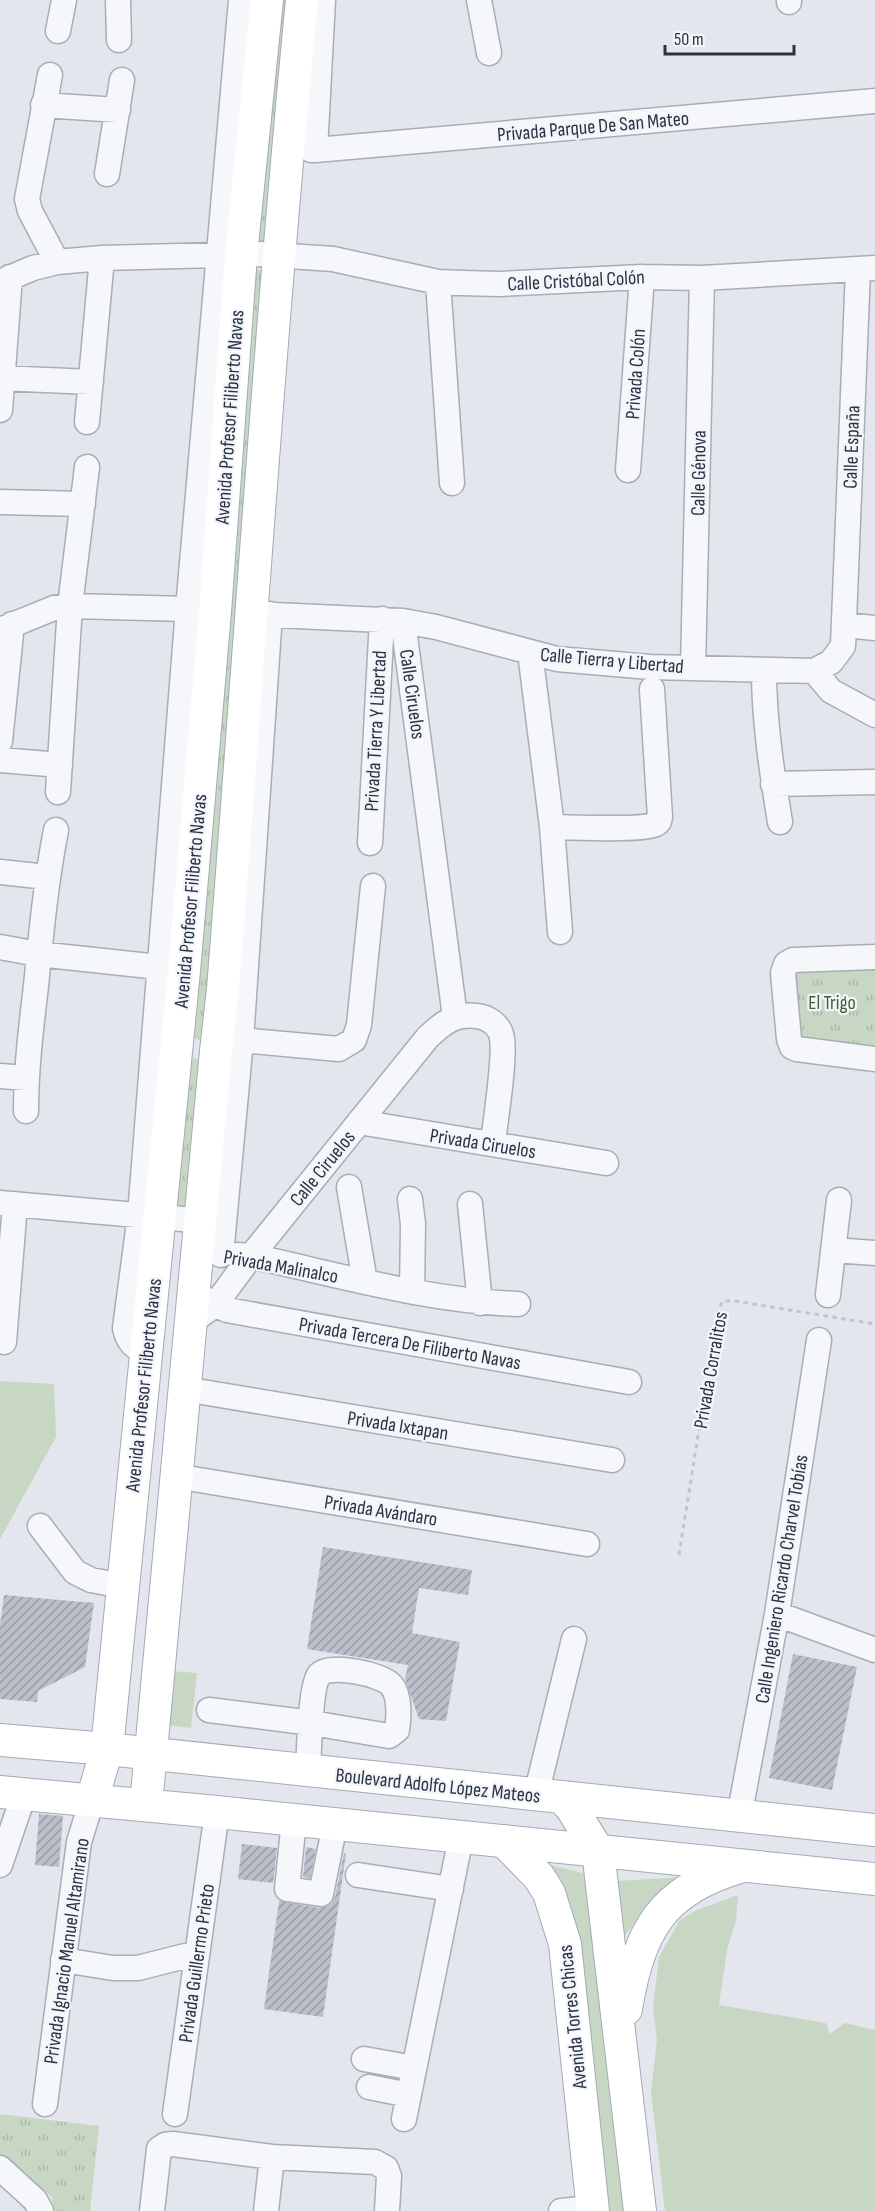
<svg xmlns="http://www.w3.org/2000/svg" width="875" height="2211" viewBox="0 0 875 2211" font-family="'Sofia Sans Condensed',sans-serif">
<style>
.grass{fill:#c8d6c4}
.park{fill:url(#park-tufts)}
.building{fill:url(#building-hatch)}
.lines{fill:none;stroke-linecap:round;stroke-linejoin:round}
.minor-casing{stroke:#a8adb7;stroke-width:27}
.major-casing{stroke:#a2aab8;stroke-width:34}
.path{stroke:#c1c4cb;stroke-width:3;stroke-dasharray:4.5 4.5;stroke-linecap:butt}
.minor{stroke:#f6f7fa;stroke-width:24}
.major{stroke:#fff;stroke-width:32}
.labels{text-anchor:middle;stroke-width:4.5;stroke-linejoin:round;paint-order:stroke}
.street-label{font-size:20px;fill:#2a3345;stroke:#f3f5f9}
.park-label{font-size:20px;fill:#3e6137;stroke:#f3f5f9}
</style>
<defs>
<pattern id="park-tufts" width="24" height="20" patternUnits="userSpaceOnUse" patternTransform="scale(1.5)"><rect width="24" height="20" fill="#c8d6c4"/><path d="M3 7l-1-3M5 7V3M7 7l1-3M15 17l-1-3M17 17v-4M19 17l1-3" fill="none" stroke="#acb8aa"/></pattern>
<pattern id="building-hatch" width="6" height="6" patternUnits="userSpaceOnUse" patternTransform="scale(1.5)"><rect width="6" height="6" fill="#babfca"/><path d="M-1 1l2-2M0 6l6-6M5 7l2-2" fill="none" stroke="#979ca6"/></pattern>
</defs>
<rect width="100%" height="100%" fill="#e3e6ec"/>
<path class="grass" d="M0 1381 54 1384 56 1437 0 1539Z
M172 1671 197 1673 191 1728 167 1725Z
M543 1863 590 1875 628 2211H604L581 1957 564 1889Z
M686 1877 655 1900 623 1937 616 1881Z
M738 1895 736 1921 727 1950 719 2005 826 2023 830 2034 845 2023 875 2030V2211H665L651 2092 657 2040 653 2008 659 1957 680 1920 697 1910Z"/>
<path class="park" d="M276 0H295L280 218 255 257Z
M254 269 265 271 210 1036 199 1040 185 1035Z
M875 963V1054L789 1039 784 969Z
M190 1058 207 1060 197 1211 171 1210Z
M0 2114 99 2126 90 2211H55L51 2196 0 2155Z"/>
<path class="building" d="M323 1547 472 1570 468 1595 419 1588 412 1633 460 1642 446 1721 419 1719 405 1679 408 1665 307 1649Z
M4 1595 94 1603 85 1667 38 1691 37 1702 0 1699V1625Z
M793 1654 857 1667 832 1790 769 1778Z
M39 1814 63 1816 59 1867 35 1865Z
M242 1844 277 1848 273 1883 238 1879Z
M306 1847 316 1849 310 1878 303 1877Z
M344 1853H346L323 2017 264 2009 279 1901 319 1908 325 1907 331 1904 335 1897Z"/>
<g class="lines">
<g class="minor-casing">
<path id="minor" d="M118 0 119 40
M479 0 489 53
M789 0V2
M58 31 64 0
M50 75 27 199 30 211 57 262
M43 105 118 110
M290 129 311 150H315L875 101
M315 150 323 0
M107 174 122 80
M0 282 33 268 57 262 102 258 260 254 333 259 438 282 462 283 499 284 642 277 702 278 875 268
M438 282 452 483
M1 378 91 382
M0 410 10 277
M87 422 102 258
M628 470 642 277
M0 502 83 504
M252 614 403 621 436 627 557 659 650 667 814 671 831 662 843 646 858 269
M403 621 455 1017
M845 625 875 628
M0 630 54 608 70 606 188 609
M530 652 552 827 560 932
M693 668 702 278
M764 671C764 721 772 773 780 822
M814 671 831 691 875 715
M0 741 12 624
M0 760 60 765
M773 784 875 782
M58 792 70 606 87 467
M552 827C570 827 643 831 656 824 660 822 659 821 660 817L652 689
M370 843 382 619
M0 872 47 877
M0 947 38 954 159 967
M875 957 793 960 786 964 783 973 789 1039 792 1047 797 1049 875 1059
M241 1040 339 1049 354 1040 359 1025 373 886
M0 1076 26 1078
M26 1111C26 1069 31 1028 36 986 41 934 46 882 56 830
M359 1122 606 1163
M349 1187 365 1282
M410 1199 413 1224 412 1291
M0 1203 216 1222
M470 1204 480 1303
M834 1250 875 1253
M221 1255 241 1040 270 614
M237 1255 251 1256C339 1275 428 1301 518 1304
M828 1295 839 1200
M203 1298 227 1310 629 1382
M191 1322 215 1305 251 1256 428 1037C443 1023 455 1013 477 1016 487 1017 498 1024 501 1034 507 1052 495 1121 493 1144
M4 1342 15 1204
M145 1354C134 1346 127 1341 125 1328L140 1215 188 609 241 0
M184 1389 612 1460
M175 1476 587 1544
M40 1526 75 1572 91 1580 123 1586
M777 1614 875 1650
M209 1710 312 1723 389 1736 397 1730C399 1718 400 1696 392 1686 383 1674 329 1663 319 1675 310 1687 309 1753 308 1771
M536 1795 574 1639
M739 1817 777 1614 819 1340
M294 1820 287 1889 321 1894 335 1824
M0 1865 24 1794
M358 1875 451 1889
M63 1960 113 1968H138L197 1953
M364 2059 414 2068
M369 2087 409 2095
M45 2104 79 1842 92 1800
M175 2114 217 1812
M404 2119 461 1837
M0 2168 35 2200 41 2211
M152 2211 159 2149 165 2145 173 2144 272 2157 375 2162 386 2168 389 2176 387 2211
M266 2211 272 2157
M561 2211 592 2208"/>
</g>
<g class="major-casing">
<path id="major" d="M0 1740 107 1749 875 1830
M0 1792 217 1812 875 1879
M562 1798 571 1807 598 1851 640 2211
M92 1800 107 1749 184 971 215 612 241 255 267 0
M146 1805 216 1051 223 989C249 660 270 329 302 0
M504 1841 539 1877 549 1893 565 1944 593 2211
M626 2009C639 1931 661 1890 740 1867"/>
</g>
<path class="path" d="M679 1555 718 1310 723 1301H735L875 1324"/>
<use href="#minor" class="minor"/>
<use href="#major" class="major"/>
</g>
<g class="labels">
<g class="street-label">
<text transform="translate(593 126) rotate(-5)" y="7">Privada Parque De San Mateo</text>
<text transform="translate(576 280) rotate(-3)" y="7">Calle Cristóbal Colón</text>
<text transform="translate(635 374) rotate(-86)" y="7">Privada Colón</text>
<text transform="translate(229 417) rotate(-86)" y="7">Avenida Profesor Filiberto Navas</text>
<text transform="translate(851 447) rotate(-88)" y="7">Calle España</text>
<text transform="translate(698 473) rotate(-89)" y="7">Calle Génova</text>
<text transform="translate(612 660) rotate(5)" y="7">Calle Tierra y Libertad</text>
<text transform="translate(413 694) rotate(82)" y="7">Calle Ciruelos</text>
<text transform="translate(375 731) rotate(-87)" y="7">Privada Tierra Y Libertad</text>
<text transform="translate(190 901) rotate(-85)" y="7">Avenida Profesor Filiberto Navas</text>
<text transform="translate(483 1143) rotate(9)" y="7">Privada Ciruelos</text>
<text transform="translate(322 1168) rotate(-51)" y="7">Calle Ciruelos</text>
<text transform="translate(281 1266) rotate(10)" y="7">Privada Malinalco</text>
<text transform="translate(410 1343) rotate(10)" y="7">Privada Tercera De Filiberto Navas</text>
<text transform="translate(710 1370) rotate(-80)" y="7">Privada Corralitos</text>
<text transform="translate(143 1385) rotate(-84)" y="7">Avenida Profesor Filiberto Navas</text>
<text transform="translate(398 1425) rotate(9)" y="7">Privada Ixtapan</text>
<text transform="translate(381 1510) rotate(9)" y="7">Privada Avándaro</text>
<text transform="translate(781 1579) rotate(-81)" y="7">Calle Ingeniero Ricardo Charvel Tobías</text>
<text transform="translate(438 1785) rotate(6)" y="7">Boulevard Adolfo López Mateos</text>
<text transform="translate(66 1951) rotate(-82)" y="7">Privada Ignacio Manuel Altamirano</text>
<text transform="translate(196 1963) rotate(-82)" y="7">Privada Guillermo Prieto</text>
<text transform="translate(572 2017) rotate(-96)" y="7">Avenida Torres Chicas</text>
</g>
<g class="park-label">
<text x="832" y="1009">El Trigo</text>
</g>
</g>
<path d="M665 45v9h129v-9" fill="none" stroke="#2a3345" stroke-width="3"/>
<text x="674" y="45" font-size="18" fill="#2a3345" stroke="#f3f5f9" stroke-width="4.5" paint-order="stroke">50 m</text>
</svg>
